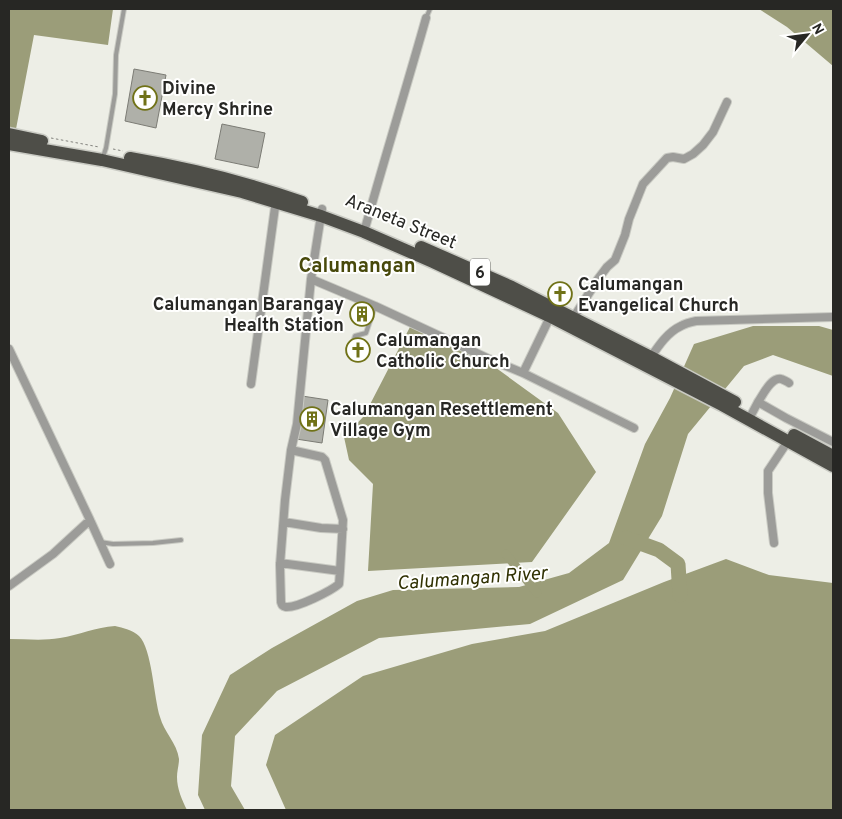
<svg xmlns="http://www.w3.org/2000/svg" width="842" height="819" viewBox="0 0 842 819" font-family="Overpass,sans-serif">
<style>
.water{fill:#9b9d79}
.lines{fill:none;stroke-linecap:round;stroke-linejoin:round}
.canal{stroke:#9b9d79;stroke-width:9}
.river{stroke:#9b9d79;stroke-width:15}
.building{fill:#afb0a9;stroke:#7c7c75}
.service-casing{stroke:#c9cac3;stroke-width:6}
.minor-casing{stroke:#c9cac3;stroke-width:10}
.trunk-casing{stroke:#c9cac3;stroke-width:15}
.path{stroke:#84847f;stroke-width:1;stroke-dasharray:2.5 2.5;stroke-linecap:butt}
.service{stroke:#9c9c99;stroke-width:4}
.minor{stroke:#9c9c99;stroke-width:8}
.trunk{stroke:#4e4e48;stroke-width:12}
.labels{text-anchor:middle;stroke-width:4;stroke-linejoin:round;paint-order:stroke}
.shield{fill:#fffffe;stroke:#686865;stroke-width:1}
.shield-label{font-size:16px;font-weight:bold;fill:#272724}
.poi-label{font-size:18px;font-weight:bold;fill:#272724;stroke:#fffffe;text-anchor:start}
.street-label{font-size:18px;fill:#272724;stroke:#fffffe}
.water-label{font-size:19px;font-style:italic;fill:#303102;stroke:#fffffe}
.quarter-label{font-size:20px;font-weight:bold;fill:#48490b;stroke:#fffffe}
</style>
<rect width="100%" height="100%" fill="#edeee6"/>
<path class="water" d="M9 9H113L108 45 34 35 16 129 9 127Z
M759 9H833V66L787 27Z
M753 326H819L833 330V376L773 355 744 366 688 434 662 516 623 580 530 624 379 638 277 691 235 736 231 786 245 810H205L198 795 202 735 230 675 272 648 357 601 393 590 519 587 569 573 609 543 645 444 670 398 694 344Z
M410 327 492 365 558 413 596 472 532 562 368 571 373 484 349 460 344 437 364 416Z
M726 559 769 575 833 583V810H286L266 765 275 735 363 676 472 644 545 631 664 582Z
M115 626C123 628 133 630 139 636 152 648 154 699 160 717 164 732 177 743 179 759 179 765 177 771 177 777 177 789 182 800 187 810H9V639C26 639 43 641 60 638 79 635 96 627 115 626Z"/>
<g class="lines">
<path class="canal" d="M506 554 537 593"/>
<path class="river" d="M626 538 659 550 678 564 680 595"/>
</g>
<path class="building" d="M134 69 166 75 156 128 125 121Z
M222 124 265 133 258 168 215 159Z
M360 306 369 309 364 322 356 320Z
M302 396 328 400 322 443 296 439Z"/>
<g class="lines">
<g class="service-casing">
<path id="service" d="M426 18 430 9
M103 157 106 148 115 94 116 55 124 9
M350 352 355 336 366 333 375 306
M100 542 113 544 153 543 181 540"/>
</g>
<g class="minor-casing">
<path id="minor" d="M364 232C384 160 406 89 426 18
M311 279 375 306 487 358 523 373 634 428
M572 320 598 279 607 267 615 260 625 235 629 219 643 184 667 158 673 157 684 159 693 154 703 145 713 132 727 102
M9 349 90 520 110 564
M651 357C659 345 668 332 681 326 686 323 691 322 696 321L833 317
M523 373 551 315
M251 384 276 200
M758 402C763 395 771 377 781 379 782 379 788 382 789 383
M749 419 758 402 786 418 833 442
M291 450 322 457 325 460 343 520 340 571
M284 522 321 528 343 529
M774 543 768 493V471L790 438
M280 563 340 571 339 584C331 591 297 608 286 607 282 606 282 605 281 602L280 565 285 500 291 450 297 424 311 279 322 209
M9 586 53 554 90 520"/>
</g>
<g class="trunk-casing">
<path id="trunk" d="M9 134 42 141
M9 144 102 160 242 192 321 216 364 232 433 262 549 316 722 405 833 466
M130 158C188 168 246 182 302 202
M421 247 512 287 651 357 735 402
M794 435 833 456"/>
</g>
<path class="path" d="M51 138 99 147
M113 149 123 151"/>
<use href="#service" class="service"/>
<use href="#minor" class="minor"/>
<use href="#trunk" class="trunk"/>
</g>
<defs>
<g id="church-ring" transform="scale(1.25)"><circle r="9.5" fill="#fffffe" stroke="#707217" stroke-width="1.5"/><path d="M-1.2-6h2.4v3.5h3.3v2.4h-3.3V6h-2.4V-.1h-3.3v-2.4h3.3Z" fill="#707217"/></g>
<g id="building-ring" transform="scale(1.25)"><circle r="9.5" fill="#fffffe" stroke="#707217" stroke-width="1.5"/><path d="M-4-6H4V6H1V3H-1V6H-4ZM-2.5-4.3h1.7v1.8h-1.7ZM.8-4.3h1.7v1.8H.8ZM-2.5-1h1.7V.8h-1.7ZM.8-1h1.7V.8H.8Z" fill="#707217"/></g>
</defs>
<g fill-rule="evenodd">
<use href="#church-ring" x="145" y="98"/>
<use href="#church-ring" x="560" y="294"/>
<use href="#building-ring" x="362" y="314"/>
<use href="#church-ring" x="358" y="350"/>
<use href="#building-ring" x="312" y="419"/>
</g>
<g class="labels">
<rect class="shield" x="470" y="258.5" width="20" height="27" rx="4"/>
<g class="shield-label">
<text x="480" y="278">6</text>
</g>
<g class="poi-label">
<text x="162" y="94">Divine<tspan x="162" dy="21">Mercy Shrine</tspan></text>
<text x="578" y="290">Calumangan<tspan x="578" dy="21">Evangelical Church</tspan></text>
<text x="344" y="310" text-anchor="end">Calumangan Barangay<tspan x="344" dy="21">Health Station</tspan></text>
<text x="376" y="346">Calumangan<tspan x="376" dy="21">Catholic Church</tspan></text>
<text x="330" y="415">Calumangan Resettlement<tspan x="330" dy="21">Village Gym</tspan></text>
</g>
<g class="street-label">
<text transform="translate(401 221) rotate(22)" y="6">Araneta Street</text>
</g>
<g class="water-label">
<text transform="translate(472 577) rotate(-4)" y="7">Calumangan River</text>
</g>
<g class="quarter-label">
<text x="357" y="272">Calumangan</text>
</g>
</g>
<rect width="842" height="819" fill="none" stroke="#272724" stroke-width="20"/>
<g transform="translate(807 35) rotate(61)" stroke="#fffffe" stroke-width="4" paint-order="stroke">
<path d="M0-4L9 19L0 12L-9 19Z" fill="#272724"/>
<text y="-8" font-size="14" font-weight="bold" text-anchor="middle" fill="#272724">N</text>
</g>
</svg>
